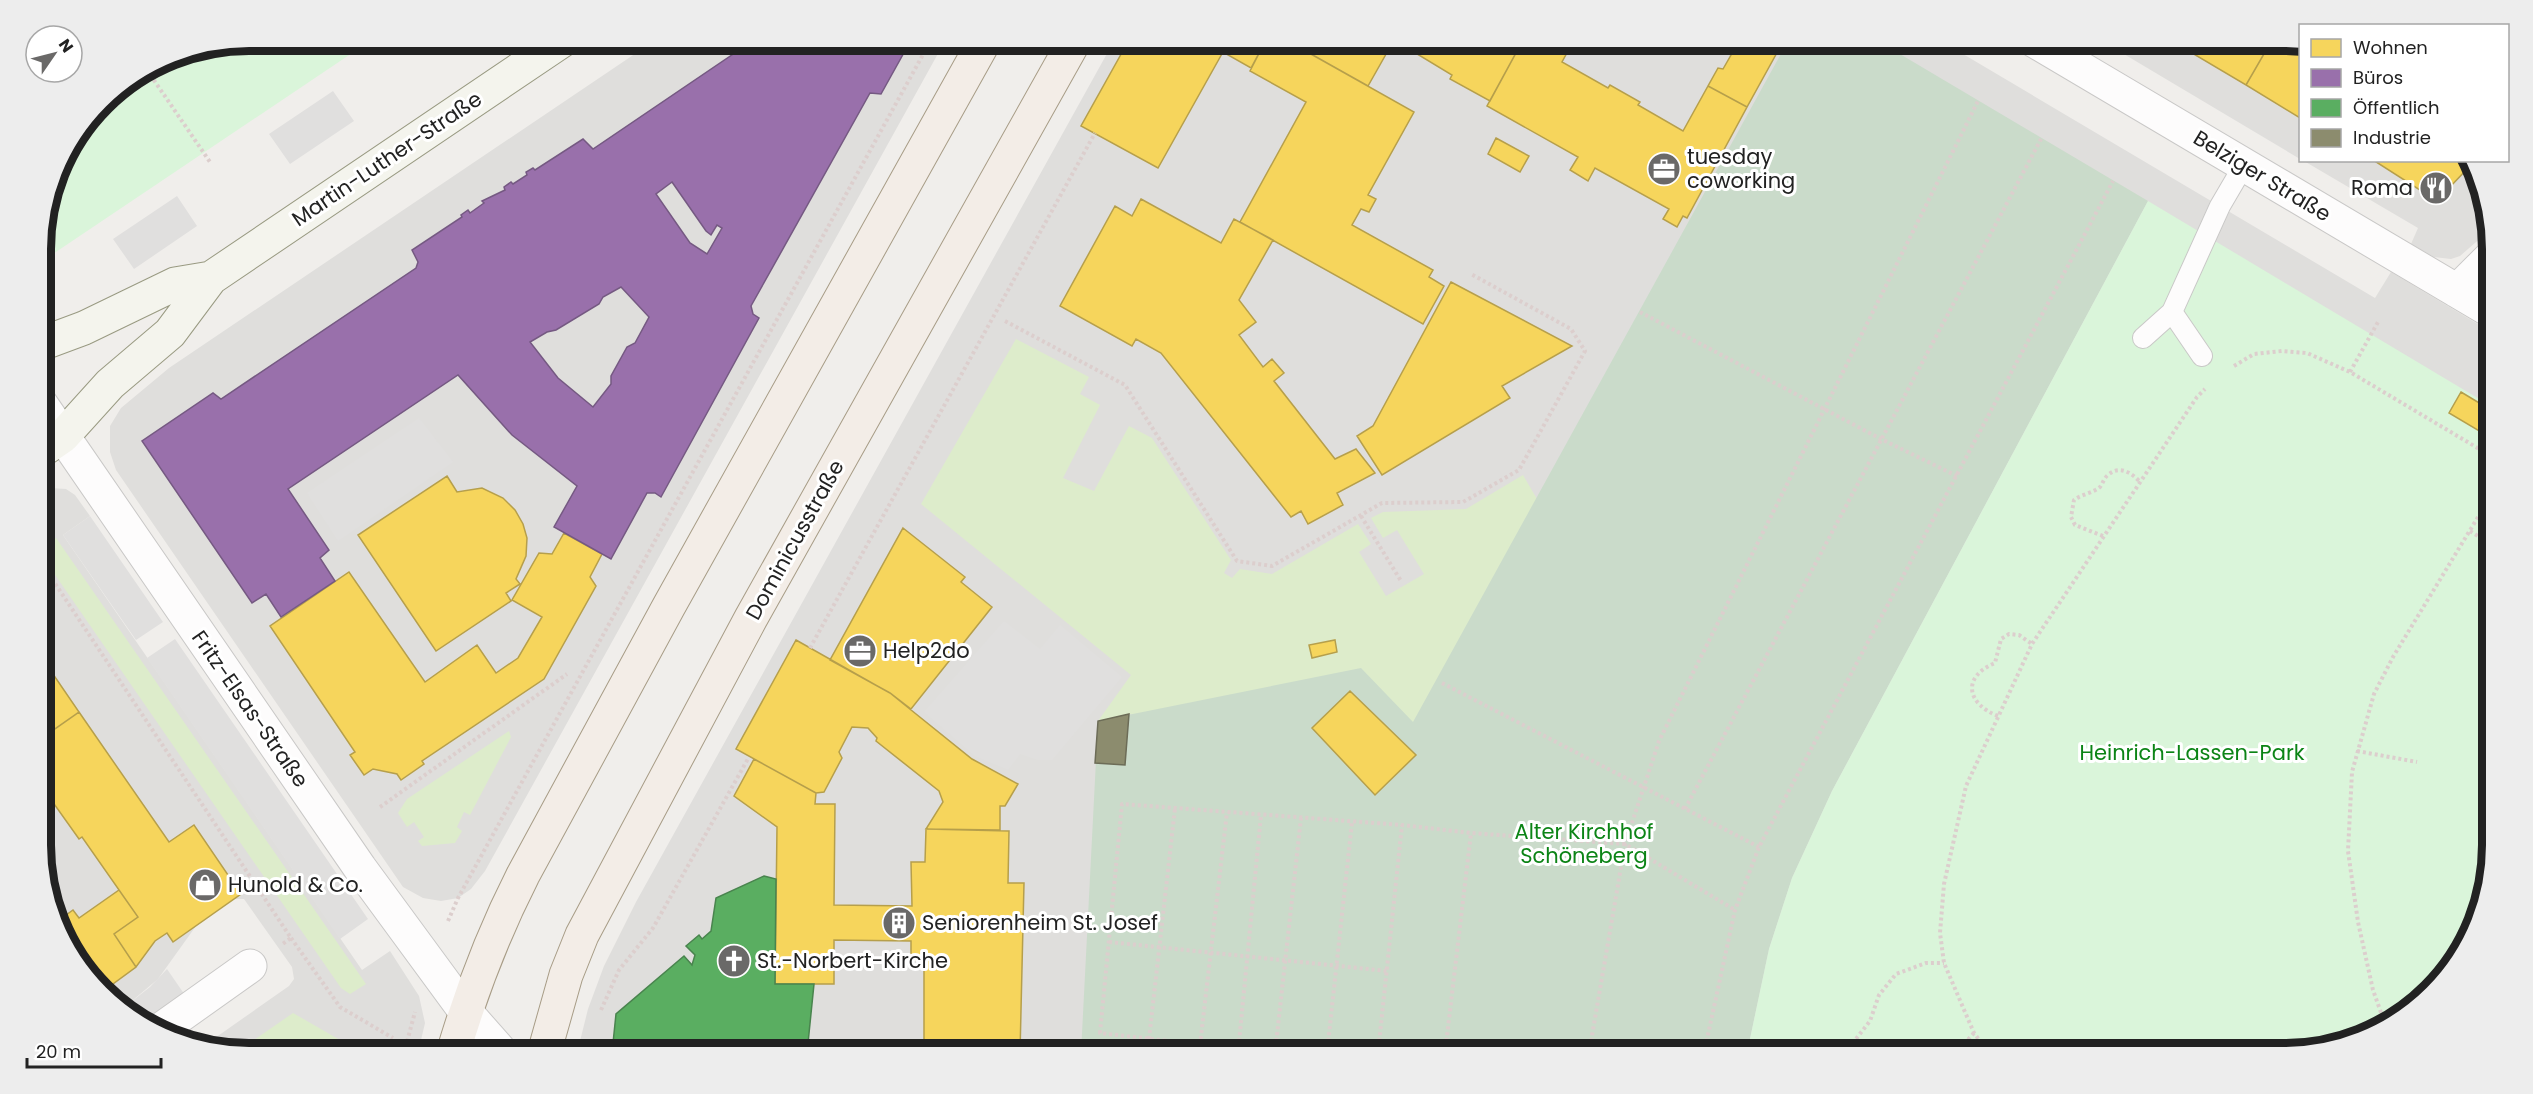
<svg xmlns="http://www.w3.org/2000/svg" width="2533" height="1094" viewBox="0 0 2533 1094" font-family="Poppins,sans-serif">
<style>
.residential{fill:#dfdedc}
.grass{fill:#ddeccb}
.cemetery{fill:#cadbca}
.park{fill:#daf5da}
.parking{fill:#e0dfde}
.homes{fill:#f6d55c;stroke:#b69f4b;stroke-width:1.5}
.offices{fill:#9970ab;stroke:#755982;stroke-width:1.5;fill-rule:evenodd}
.public{fill:#5aae61;stroke:#49844e;stroke-width:1.5}
.industry{fill:#8c8c6e;stroke:#6c6c57;stroke-width:1.5}
.lines{fill:none;stroke-linecap:round;stroke-linejoin:round}
.lane-casing{stroke:#c9c8c7;stroke-width:22}
.street-casing{stroke:#c9c8c7;stroke-width:35}
.secondary-casing{stroke:#999a82;stroke-width:35}
.primary-casing{stroke:#a79c86;stroke-width:35}
.path{stroke:#dccecd;stroke-width:4;stroke-dasharray:3 3;stroke-linecap:butt}
.lane{stroke:#fdfcfc;stroke-width:20}
.street{stroke:#fdfcfc;stroke-width:33}
.secondary{stroke:#f4f4ed;stroke-width:33}
.primary{stroke:#f3ede7;stroke-width:33}
.labels{text-anchor:middle;stroke-width:6;stroke-linejoin:round;paint-order:stroke}
.poi-label{font-size:21px;fill:#222;stroke:#fff;text-anchor:start}
.street-label{font-size:21px;fill:#222;stroke:#fff}
.park-label{font-size:21px;fill:#0c8416;stroke:#fff}
.rim{fill:none;stroke:#222;stroke-width:8}
</style>
<rect width="100%" height="100%" fill="#f0eeeb"/>
<path class="residential" d="M2284 40 2300 44V159L2102 41Z
M654 41H945L485 871 471 889 458 898 441 901 423 898 403 887 116 470 110 452V426L121 408 169 368Z
M1114 41H1941L2375 298 2391 272 2491 332 2492 845 2477 924 2410 1011 2351 1042 2297 1053H577L588 1009 604 966 636 902Z
M2304 161H2465L2491 222V229L2460 256 2451 259 2434 257 2411 244 2418 228Z
M50 488 66 489 75 495 90 516 63 535 362 970 390 951 419 996 425 1023 418 1053H249L205 1045 289 986 294 979 292 967 244 899H232L196 926 158 979 127 1005 84 972 42 872V490Z"/>
<path class="grass" d="M1016 339 1089 377 1080 394 1100 405 1063 478 1094 491 1129 426 1152 438 1231 560 1224 573 1232 578 1240 569 1272 574 1358 524 1371 544 1359 552 1386 596 1424 574 1397 530 1383 538 1371 518 1383 512 1466 509 1523 475 1537 499 1413 723 1129 714 1098 721 1131 675 921 504Z
M56 538 366 984 350 994 341 988 42 556V547Z
M509 731 511 737 470 815 464 812 457 827 462 831 455 843 422 846 418 841 424 837 414 822 407 827 398 813 407 799Z
M293 1013 347 1044V1053H249L238 1051Z"/>
<path class="cemetery" d="M1788 41H1878L2148 201 1832 791 1792 878 1769 949 1747 1053H1081L1098 721 1361 668 1413 722Z"/>
<path class="park" d="M249 41H370L41 262V235L62 157 111 93 170 56Z
M2148 201 2491 406 2492 845 2477 924 2410 1011 2351 1042 2297 1053H1747L1769 949 1792 878 1832 791Z"/>
<path class="parking" d="M333 91 354 121 290 164 269 134Z
M177 196 197 226 134 269 113 239Z
M419 418 453 462 338 541 307 493Z
M90 516 163 622 136 640 63 535Z
M1004 621 1040 649 1060 625 1122 677 1052 760H1038L1020 754 1008 770 975 756 924 712Z
M175 639 368 919 340 939 147 658Z
M167 969 189 1001 154 1025 127 1005 150 987Z"/>
<path class="homes" d="M1129 40H1266L1251 68 1223 52 1158 168 1081 126Z
M1266 40H1286L1414 112 1368 195 1376 199 1369 212 1361 209 1352 225 1433 270 1429 277 1444 286 1423 324 1240 222 1306 102 1250 71Z
M1286 40H1394L1368 86Z
M1394 40H1523L1490 101 1450 79 1452 75Z
M1523 40H1574L1562 62 1608 88 1610 85 1640 102 1638 105 1683 131 1708 86 1747 107 1687 218 1683 216 1677 227 1663 219 1669 209 1595 168 1588 181 1570 170 1578 157 1487 106Z
M1706 40H1784L1747 107 1708 86 1718 68 1723 69 1731 55Z
M2170 40H2272L2246 85Z
M2272 40 2300 44V118L2246 85Z
M1496 138 1529 156 1520 172 1488 154Z
M2373 160H2465L2468 168 2448 189 2423 192Z
M1141 199 1221 243 1234 219 1273 240 1239 300 1256 322 1239 335 1263 367 1272 359 1284 373 1274 381 1335 459 1356 449 1375 473 1337 493 1343 505 1308 524 1301 511 1291 517 1161 353 1136 339 1132 346 1060 306 1115 206 1132 216Z
M1451 282 1572 346 1502 386 1510 398 1382 475 1357 436 1373 426Z
M2461 392 2491 410V438L2449 413Z
M447 476 457 492 482 488 503 498 515 510 523 524 527 538 526 556 516 579 520 584 506 593 511 601 436 651 358 535Z
M903 528 965 577 961 582 992 607 911 709 890 693 830 660Z
M564 533 602 554 590 577 596 586 544 679 422 761 424 764 401 780 397 774 373 769 364 775 350 755 355 752 270 626 349 572 425 682 477 645 496 673 518 658 542 617 512 600 539 553 552 554Z
M796 640 890 693 972 759 1018 784 1005 806H1000V830L926 829 943 802 939 791 876 741 877 738 868 728 852 727 839 752 842 758 824 792 816 793 736 749Z
M1335 640 1337 652 1312 658 1309 645Z
M42 658 79 712 42 738Z
M1350 691 1416 755 1375 795 1312 728Z
M79 712 169 842 194 825 241 894 173 942 167 933 155 941 136 967 114 934 138 917 82 837 79 839 42 787V779L48 775 42 765V738Z
M754 759 816 793 815 804H835L834 905 912 906 911 862H925L926 829 1009 831 1008 883H1024L1020 1053H924V960H911V941L834 940V984H775L777 827 734 796Z
M119 890 138 917 114 934 136 967 106 989 84 972 62 918 73 910 79 918Z"/>
<path class="offices" d="M754 40H911L881 94 870 93 751 306 753 314 759 318 661 497 655 493H647L611 559 554 527 577 486 512 435 458 375 288 489 329 550 320 558 335 581 281 617 266 594 252 603 142 441 213 393 221 399 416 268 418 262 412 250 462 217 461 215 468 210 470 213 484 203 482 201 505 190 504 187 511 182 513 184 527 175 526 172 533 168 535 170 583 139 593 149ZM672 182 706 231 711 235 717 225 722 228 707 254 690 243 656 194ZM621 287 649 317 635 343 627 347 611 376V384L593 407 558 378 530 342 547 332 556 330 599 304 603 297Z"/>
<path class="public" d="M764 876 776 879 775 984H814L807 1053H612L616 1014 684 956 692 965 695 955 686 946 699 935 702 939 711 931 716 898Z"/>
<path class="industry" d="M1129 714 1125 765 1095 763 1098 721Z"/>
<g class="lines">
<g class="lane-casing">
<path id="lane" d="M2143 338 2172 312
M2202 356 2172 312 2220 206 2244 165"/>
</g>
<g class="street-casing">
<path id="street" d="M2033 40 2491 311
M2457 291 2491 257
M41 404 360 868 465 1011 502 1053
M160 1030 250 966"/>
</g>
<g class="secondary-casing">
<path id="secondary" d="M41 344 84 328 175 284 211 278
M41 451 63 436 110 384 170 333 211 278 563 40"/>
</g>
<g class="primary-casing">
<path id="primary" d="M453 1053C471 992 494 932 523 875L669 606 985 40
M544 1053 566 975 582 935 751 618 1075 40"/>
</g>
<path class="path" d="M147 70 210 162
M1640 312 1881 439 1957 476
M1005 321 1125 385 1237 561 1272 566 1382 503 1463 502 1519 470 1585 351 1571 329 1471 274
M2234 366 2254 354 2282 351 2307 353 2350 372 2491 456
M2350 372 2378 322
M1361 516 1401 581
M2470 531 2492 545
M2103 536 2075 525 2071 517 2074 500C2082 494 2093 493 2100 487 2103 483 2104 478 2108 475 2120 464 2133 474 2141 483
M42 564 291 938 281 945
M810 648 1095 133
M1442 683 1759 847
M1998 716C1967 704 1961 677 1995 663L2001 639 2009 634 2019 635 2032 644
M2357 751 2417 762
M380 807 567 674
M1685 809 2041 139
M448 921 458 898 931 40
M291 938 340 1007 393 1038
M1109 942 1387 971
M601 1010 619 970 653 928 749 757
M2385 1024 2373 990 2358 922 2348 851 2352 772 2374 694 2393 657 2492 494
M1149 1039 1175 808
M1200 1045 1227 812
M404 1053 415 1012
M1238 1053 1261 815
M1273 1053 1100 1033 1122 804 1402 825 1471 833 1625 844 1735 910
M1275 1053 1301 818
M1327 1053 1352 822
M1378 1053 1402 825
M1445 1053 1471 833
M1589 1053 1625 844 1659 741 1978 101
M1704 1053 1735 910 1759 847 2113 181
M1845 1053 1870 1021 1879 995 1896 974 1926 963H1944
M1956 1053 1974 1033
M1989 1053 1974 1033 1944 963 1940 933 1944 884 1966 786 2032 644 2197 397 2205 389"/>
<use href="#lane" class="lane"/>
<use href="#street" class="street"/>
<use href="#secondary" class="secondary"/>
<use href="#primary" class="primary"/>
</g>
<defs>
<g id="office-disc" transform="scale(1.725)"><circle r="9.5" fill="#6a6968" stroke="#fff"/><path d="M-6-3h4V-5.5h4V-3h4V5H-6ZM-1-4.5V-3h2v-1.5ZM-6 0V1H6V0Z" fill="#fff"/></g>
<g id="restaurant-disc" transform="scale(1.725)"><circle r="9.5" fill="#6a6968" stroke="#fff"/><path d="M-5-6h1v4h1v-4h1v4h1v-4h1v5L-1.5 .5V6h-2V.5L-5-1ZM5-6V6H3V1.5H1.5Q1.5-4 5-6Z" fill="#fff"/></g>
<g id="shop-disc" transform="scale(1.725)"><circle r="9.5" fill="#6a6968" stroke="#fff"/><path d="M-5-2.5h2.3a2.7 3.5 0 0 1 5.4 0H5L5.5 6h-11ZM-1.5-2.5h3a1.5 2.3 0 0 0-3 0Z" fill="#fff"/></g>
<g id="building-disc" transform="scale(1.725)"><circle r="9.5" fill="#6a6968" stroke="#fff"/><path d="M-4-6H4V6H1V3H-1V6H-4ZM-2.5-4.3h1.7v1.8h-1.7ZM.8-4.3h1.7v1.8H.8ZM-2.5-1h1.7V.8h-1.7ZM.8-1h1.7V.8H.8Z" fill="#fff"/></g>
<g id="church-disc" transform="scale(1.725)"><circle r="9.5" fill="#6a6968" stroke="#fff"/><path d="M-1.2-6h2.4v3.5h3.3v2.4h-3.3V6h-2.4V-.1h-3.3v-2.4h3.3Z" fill="#fff"/></g>
</defs>
<g fill-rule="evenodd">
<use href="#office-disc" x="1664" y="169"/>
<use href="#restaurant-disc" x="2436" y="188"/>
<use href="#office-disc" x="860" y="651"/>
<use href="#shop-disc" x="205" y="885"/>
<use href="#building-disc" x="899" y="923"/>
<use href="#church-disc" x="734" y="961"/>
</g>
<g class="labels">
<g class="poi-label">
<text x="1687" y="164">tuesday<tspan x="1687" dy="24">coworking</tspan></text>
<text x="2413" y="195" text-anchor="end">Roma</text>
<text x="883" y="658">Help2do</text>
<text x="228" y="892">Hunold &amp; Co.</text>
<text x="922" y="930">Seniorenheim St. Josef</text>
<text x="757" y="968">St.-Norbert-Kirche</text>
</g>
<g class="street-label">
<text transform="translate(387 159) rotate(-34)" y="7">Martin-Luther-Straße</text>
<text transform="translate(2262 176) rotate(31)" y="7">Belziger Straße</text>
<text transform="translate(795 540) rotate(-61)" y="7">Dominicusstraße</text>
<text transform="translate(250 709) rotate(55)" y="7">Fritz-Elsas-Straße</text>
</g>
<g class="park-label">
<text x="2192" y="760">Heinrich-Lassen-Park</text>
<text x="1584" y="839">Alter Kirchhof<tspan x="1584" dy="24">Schöneberg</tspan></text>
</g>
</g>
<path d="M0 0H2533V1094H0ZM249 51H2284A198 198 0 0 1 2482 249V845A198 198 0 0 1 2284 1043H249A198 198 0 0 1 51 845V249A198 198 0 0 1 249 51Z" fill="#ededed" fill-rule="evenodd"/>
<path class="rim" d="M249 51H2284A198 198 0 0 1 2482 249V845A198 198 0 0 1 2284 1043H249A198 198 0 0 1 51 845V249A198 198 0 0 1 249 51Z"/>
<rect x="2299" y="24" width="210" height="138" fill="#ffffff" stroke="#a7a7a7" stroke-width="1.5"/>
<rect x="2311" y="39" width="30" height="18" fill="#f6d55c" stroke="#a7a7a7" stroke-width="1.5"/>
<text x="2353" y="54" font-size="18" fill="#222222">Wohnen</text>
<rect x="2311" y="69" width="30" height="18" fill="#9970ab" stroke="#a7a7a7" stroke-width="1.5"/>
<text x="2353" y="84" font-size="18" fill="#222222">Büros</text>
<rect x="2311" y="99" width="30" height="18" fill="#5aae61" stroke="#a7a7a7" stroke-width="1.5"/>
<text x="2353" y="114" font-size="18" fill="#222222">Öffentlich</text>
<rect x="2311" y="129" width="30" height="18" fill="#8c8c6e" stroke="#a7a7a7" stroke-width="1.5"/>
<text x="2353" y="144" font-size="18" fill="#222222">Industrie</text>
<g transform="translate(54 54) rotate(55)"><circle r="28" fill="#ffffff" stroke="#a7a7a7" stroke-width="1.5"/>
<path d="M0-4.5L10 22L0 15L-10 22Z" fill="#6a6968"/>
<text y="-9" font-size="16" font-weight="bold" text-anchor="middle" fill="#222222">N</text>
</g>
<path d="M27 1058v9h134v-9" fill="none" stroke="#222222" stroke-width="3"/>
<text x="36" y="1058" font-size="18" fill="#222222" stroke="#ffffff" stroke-width="4.5" paint-order="stroke">20 m</text>
</svg>
